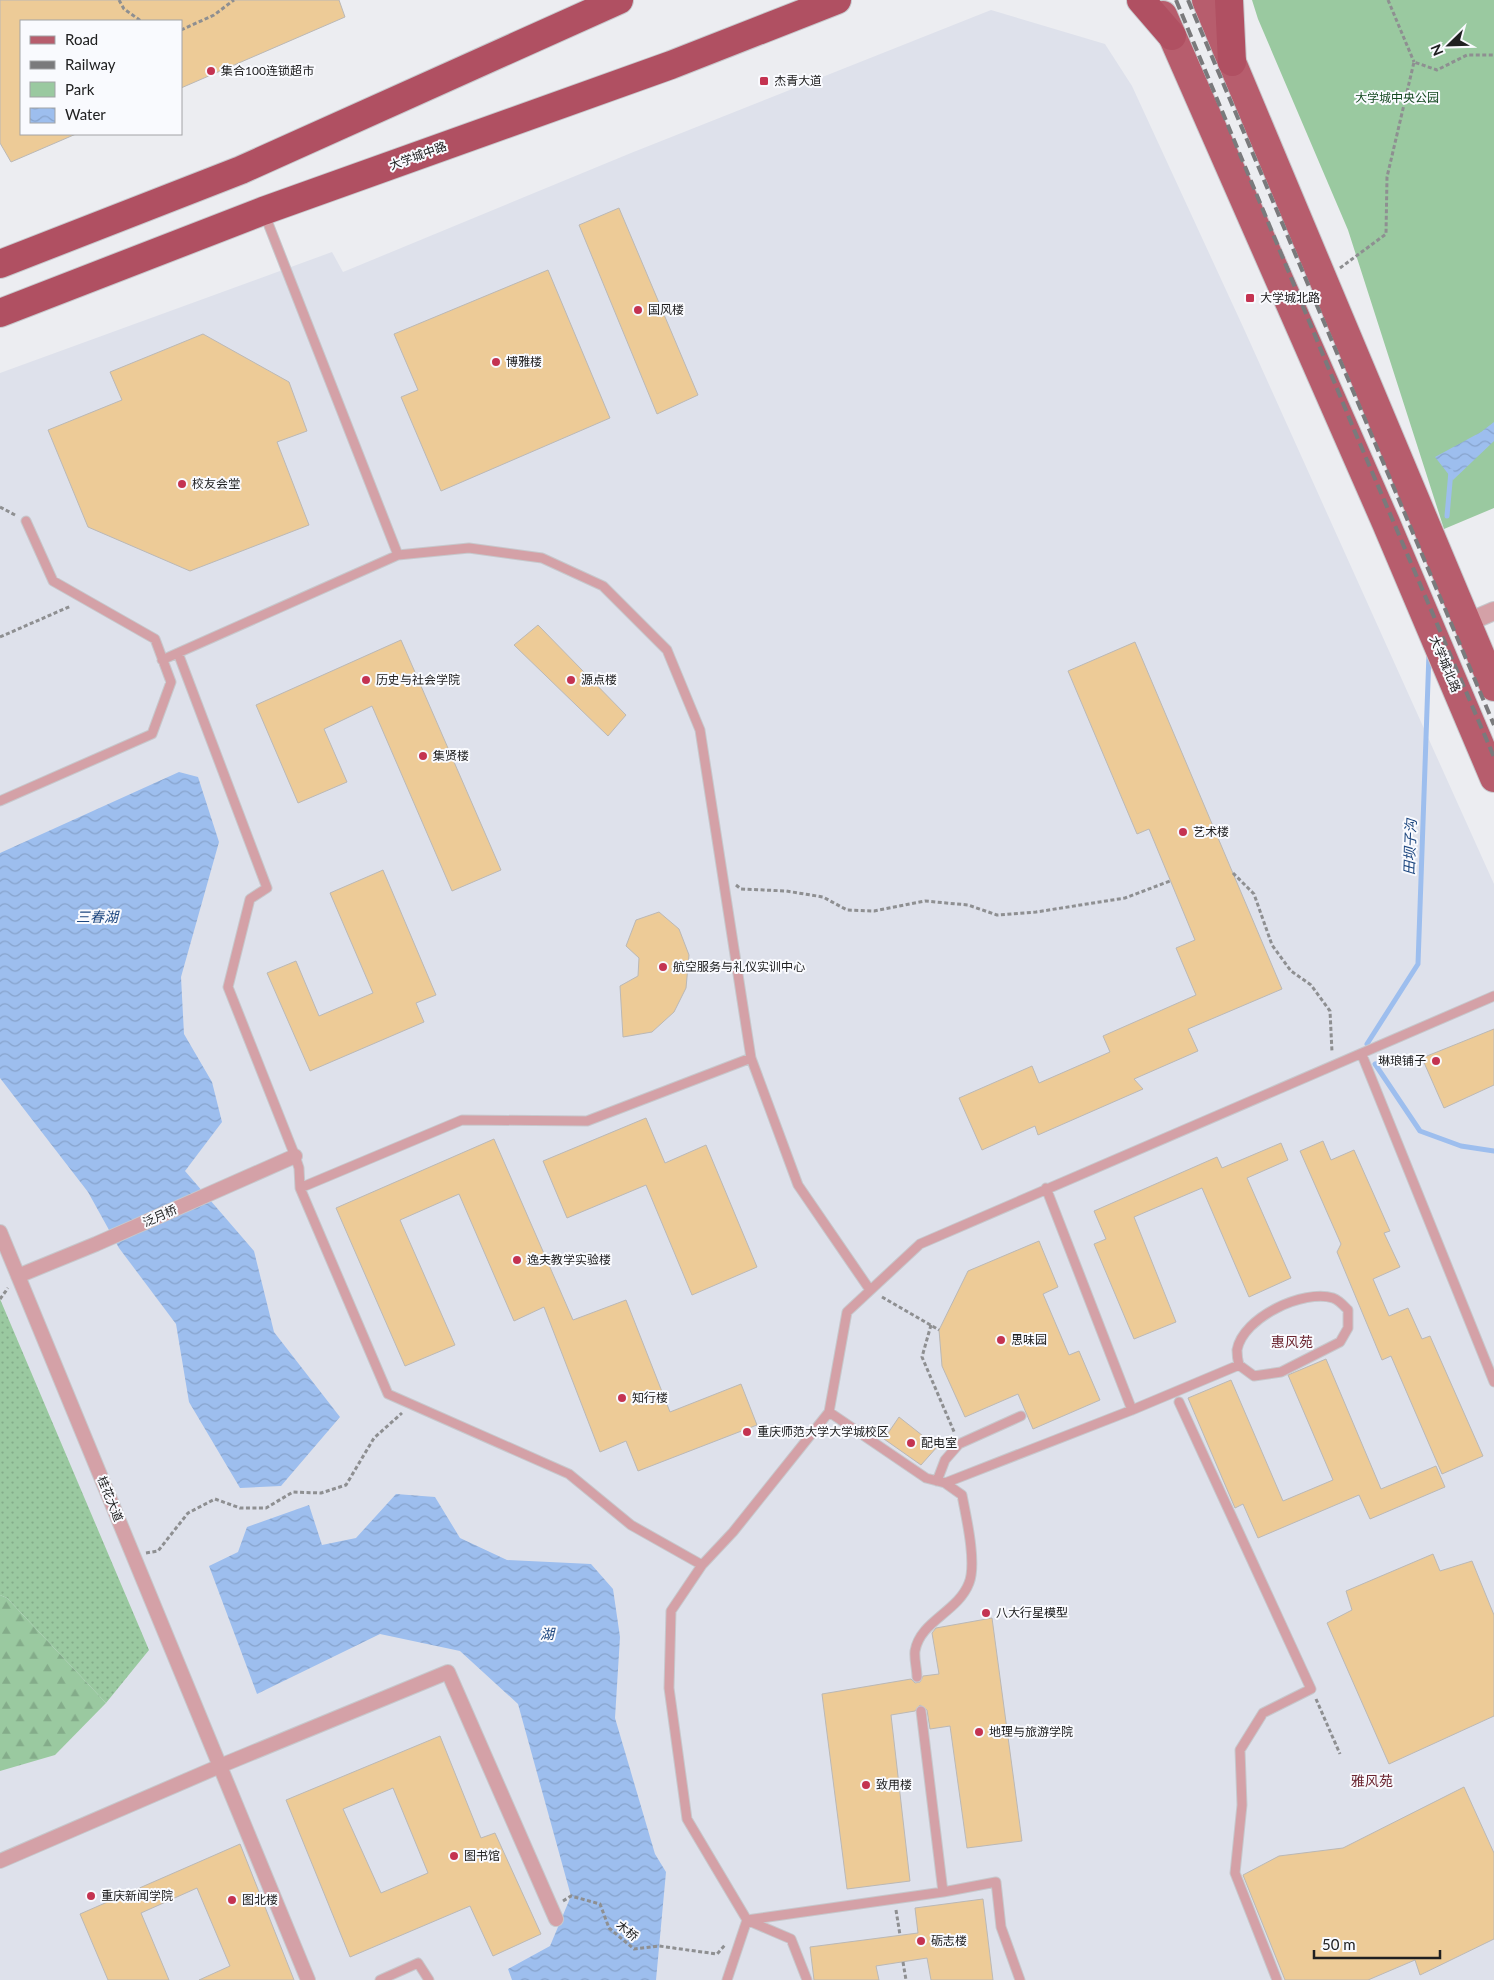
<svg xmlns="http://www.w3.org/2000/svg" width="1494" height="1980" viewBox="0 0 1494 1980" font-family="Lato,'Noto Sans SC',sans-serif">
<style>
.built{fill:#dee1eb}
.grass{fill:url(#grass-dots)}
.forest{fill:url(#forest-firs)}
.park{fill:#9ac9a0}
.water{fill:url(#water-waves)}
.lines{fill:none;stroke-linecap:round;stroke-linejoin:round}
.stream{stroke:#9dbeee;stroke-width:5}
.building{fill:#edcb97;stroke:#bbb8b5;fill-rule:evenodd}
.service-casing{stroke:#c7c8cc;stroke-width:11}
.pedestrian-casing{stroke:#c7c8cc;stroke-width:16}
.minor-casing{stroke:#c7c8cc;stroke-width:20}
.primary-casing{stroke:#c7c8cc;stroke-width:30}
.trunk-casing{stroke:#c7c8cc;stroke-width:30}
.path{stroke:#8e8f91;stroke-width:3;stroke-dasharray:4 2.5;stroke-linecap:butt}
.service{stroke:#d4a1a7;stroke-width:9}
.pedestrian{stroke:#d4a1a7;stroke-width:14}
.minor{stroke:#d4a1a7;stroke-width:18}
.primary{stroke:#b75d6d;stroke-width:28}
.trunk{stroke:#b05062;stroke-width:28}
.rail{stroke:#7a7a7c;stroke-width:4;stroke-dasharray:10 5;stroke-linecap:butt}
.poi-dot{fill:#c43351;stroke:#f9fafe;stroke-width:2}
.labels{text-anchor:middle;stroke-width:4;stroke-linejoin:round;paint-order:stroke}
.poi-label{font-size:12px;fill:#202021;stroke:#f9fafe;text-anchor:start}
.park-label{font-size:12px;fill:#154921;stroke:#f9fafe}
.street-label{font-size:12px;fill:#202021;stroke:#f9fafe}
.water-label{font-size:14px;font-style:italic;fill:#1c467f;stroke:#f9fafe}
.neighbourhood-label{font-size:14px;fill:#6b2530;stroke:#f9fafe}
</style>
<defs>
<pattern id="grass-dots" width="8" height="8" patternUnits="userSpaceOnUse" patternTransform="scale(1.25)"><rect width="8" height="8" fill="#9ac9a0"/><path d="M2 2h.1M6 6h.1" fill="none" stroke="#84ac8a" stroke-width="1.8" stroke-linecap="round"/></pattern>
<pattern id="forest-firs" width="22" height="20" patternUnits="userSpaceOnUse" patternTransform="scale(1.25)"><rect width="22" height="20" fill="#9ac9a0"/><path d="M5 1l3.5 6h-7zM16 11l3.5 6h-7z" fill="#84ac8a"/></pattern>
<pattern id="water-waves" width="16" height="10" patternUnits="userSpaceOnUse" patternTransform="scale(1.25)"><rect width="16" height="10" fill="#9dbeee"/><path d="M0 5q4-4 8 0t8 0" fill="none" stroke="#87a3cc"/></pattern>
</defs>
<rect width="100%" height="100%" fill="#ecedf1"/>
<path class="built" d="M991 10 1105 44 1132 86 1244 329 1494 884V1980H0V373L332 252 343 272 631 153Z"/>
<path class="grass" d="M0 1299 149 1650 106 1703 7 1598 0 1595Z"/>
<path class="forest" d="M0 1595 7 1598 106 1703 55 1755 0 1771Z"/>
<path class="park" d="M1252 0H1494V508L1444 529 1348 230 1258 19Z"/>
<path class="water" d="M1494 422V441L1453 480 1435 457 1481 432Z
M179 772 198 777 219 842 181 977 184 1034 212 1082 222 1122 185 1171 254 1251 274 1332 340 1417 281 1486 240 1488 189 1402 176 1324 119 1248 88 1192 0 1078V853Z
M396 1494 435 1497 460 1538 507 1560 591 1564 613 1589 620 1637 615 1718 655 1854 666 1872 656 1980H512L508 1969 550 1946 571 1896 518 1704 460 1651 380 1634 257 1694 209 1566 238 1552 247 1527 309 1505 322 1545 356 1538Z"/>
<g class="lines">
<path class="stream" d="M1447 516 1451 471
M1367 1044 1418 964 1429 653
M1375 1064 1420 1131 1461 1146 1494 1151"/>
</g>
<path class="building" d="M0 0H339L345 17 181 88V21H21V134H76L11 162 0 143Z
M619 208 698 395 657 414 579 225Z
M548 270 610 418 441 491 401 397 418 390 394 334Z
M203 334 289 382 307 431 277 442 309 525 190 571 88 527 48 430 122 400 110 372Z
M538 625 626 715 608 736 514 645Z
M401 640 501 870 452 891 372 706 324 729 347 782 298 803 256 705Z
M1135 642 1282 989 1188 1029 1198 1051 1134 1079 1143 1089 1038 1135 1035 1126 982 1150 959 1098 1032 1066 1039 1083 1110 1052 1103 1036 1196 995 1176 948 1195 940 1149 829 1137 834 1068 671Z
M383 870 436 995 416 1003 424 1022 310 1071 267 973 296 961 319 1016 373 993 330 893Z
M659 912 679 929 689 955 686 988 674 1012 652 1032 623 1037 620 986 638 976 639 958 626 946 636 920Z
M1494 1029V1085L1444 1108 1422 1058Z
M646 1118 665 1163 706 1145 757 1267 692 1295 646 1185 567 1218 543 1161Z
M494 1139 573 1320 626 1300 670 1412 741 1384 757 1425 638 1471 626 1441 600 1452 544 1307 514 1321 459 1194 400 1220 455 1345 405 1366 336 1208Z
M1323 1141 1331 1160 1354 1150 1390 1231 1384 1233 1400 1267 1373 1279 1389 1316 1408 1308 1422 1339 1430 1336 1483 1456 1442 1474 1391 1356 1382 1360 1337 1252 1341 1244 1300 1151Z
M1281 1143 1288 1160 1247 1178 1291 1278 1249 1297 1202 1188 1134 1217 1176 1322 1134 1339 1094 1244 1106 1239 1094 1211 1217 1157 1222 1168Z
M1039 1241 1058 1287 1043 1294 1069 1355 1079 1351 1100 1400 1033 1429 1018 1394 965 1417 942 1366 939 1330 968 1271Z
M1326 1359 1381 1489 1436 1466 1445 1487 1370 1519 1359 1495 1258 1538 1243 1504 1235 1508 1188 1398 1231 1380 1283 1501 1333 1480 1288 1375Z
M899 1417 937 1447 921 1465 884 1439Z
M1433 1554 1440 1571 1472 1561 1494 1615V1716L1389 1764 1327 1623 1352 1610 1346 1591Z
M992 1618 1022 1841 967 1848 950 1726 930 1729 927 1710 920 1705 915 1711 891 1715 910 1881 847 1889 822 1694 911 1679 915 1683 920 1682 923 1676 939 1674 932 1633 936 1628Z
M440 1736 481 1838 495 1833 541 1934 493 1956 470 1906 350 1957 286 1800ZM393 1788 428 1873 381 1893 343 1809Z
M1464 1787 1494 1853V1939L1420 1975 1415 1960 1368 1980H1285L1243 1875 1279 1856 1343 1848Z
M240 1844 294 1980H199L230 1966 197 1888 141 1913 169 1980H108L80 1914Z
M983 1899 993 1980H931L927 1958 876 1966 879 1980H814L810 1947 918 1933 915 1908Z"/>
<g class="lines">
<g class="service-casing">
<path id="service" d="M264 213 398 555
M178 653 267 888 250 899 228 987 295 1156 299 1168 300 1188 388 1394 569 1474 631 1525 702 1565
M162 660 398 555 469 548 542 558 603 586 667 650 700 730 751 1058 798 1185 870 1290
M0 801 152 734 171 682 155 639 53 581 26 521
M1362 1055 1494 1382
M300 1188 462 1120 587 1121 751 1058
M1046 1188 1132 1410
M1179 1402 1311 1689 1263 1713 1240 1750 1242 1805 1235 1873 1277 1980
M829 1412 926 1478 945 1483 962 1495C966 1516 977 1563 969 1583 958 1612 920 1621 915 1651 914 1659 917 1669 917 1677
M937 1481 945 1460 959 1444 1021 1416
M945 1483 1132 1410 1239 1365 1254 1376 1281 1372 1340 1342 1348 1328V1310C1344 1306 1339 1300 1333 1298 1304 1289 1243 1317 1237 1350 1237 1354 1238 1361 1239 1365
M921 1711 943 1892 996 1882 1001 1927 1020 1980
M747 1920 943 1892
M749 1921 791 1939 807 1980
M380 1980 418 1963 429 1980
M727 1980 747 1920 687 1819 669 1688 671 1611 702 1565 733 1532 829 1412 847 1312 920 1244 1494 996"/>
</g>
<g class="pedestrian-casing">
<path id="pedestrian" d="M0 1232 308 1980
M18 1276 96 1244 295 1156
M0 1861 220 1766 448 1672 556 1919"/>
</g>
<g class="minor-casing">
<path id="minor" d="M1466 623 1494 611"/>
</g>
<g class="primary-casing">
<path id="primary" d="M1206 0 1494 687
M1163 15 1386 523 1494 778"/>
</g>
<g class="trunk-casing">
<path id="trunk" d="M1141 0 1172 36
M1229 0 1232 62
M0 264 241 170 619 0
M0 313 263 211 671 65 837 0"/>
</g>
<path class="path" d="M119 0 124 9 141 21
M1388 0 1414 62
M181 30 214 15 234 0
M1340 268 1386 234 1387 177 1414 62 1437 70 1467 55H1494
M0 507 17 516
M0 637 71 606
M1233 873 1254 894 1272 945 1291 971 1311 985 1330 1011 1332 1052
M736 885 741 889 786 891 823 897 847 910 874 911 925 901 968 905 997 915 1036 912 1125 898 1170 881
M882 1297 939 1330
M0 1299 8 1288
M931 1325 922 1357 955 1434
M146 1553 158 1551 188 1513 215 1499 240 1508H266L293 1492 321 1493 346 1485 374 1438 402 1413
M1316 1699 1340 1754
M563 1901 571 1896 600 1904 609 1928 634 1949 659 1946 717 1954 725 1945
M896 1910 900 1935
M903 1962 906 1980"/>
<use href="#service" class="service"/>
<use href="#pedestrian" class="pedestrian"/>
<use href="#minor" class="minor"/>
<use href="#primary" class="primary"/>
<use href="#trunk" class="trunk"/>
<path class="rail" d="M1176 0 1355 432 1494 757
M1188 0 1494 725"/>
</g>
<g class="poi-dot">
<circle cx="211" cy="71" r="5"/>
<rect x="759" y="76" width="10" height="10" rx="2.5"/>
<rect x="1245" y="293" width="10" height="10" rx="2.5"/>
<circle cx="638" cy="310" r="5"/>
<circle cx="496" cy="362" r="5"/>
<circle cx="182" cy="484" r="5"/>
<circle cx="366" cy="680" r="5"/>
<circle cx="571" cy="680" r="5"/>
<circle cx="423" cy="756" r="5"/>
<circle cx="1183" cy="832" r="5"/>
<circle cx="663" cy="967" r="5"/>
<circle cx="1436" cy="1061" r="5"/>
<circle cx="517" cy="1260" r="5"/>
<circle cx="1001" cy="1340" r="5"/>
<circle cx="622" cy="1398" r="5"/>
<circle cx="747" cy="1432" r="5"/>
<circle cx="911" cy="1443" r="5"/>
<circle cx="986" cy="1613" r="5"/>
<circle cx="979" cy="1732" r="5"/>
<circle cx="866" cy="1785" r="5"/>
<circle cx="454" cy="1856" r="5"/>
<circle cx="91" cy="1896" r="5"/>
<circle cx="232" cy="1900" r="5"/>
<circle cx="921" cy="1941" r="5"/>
</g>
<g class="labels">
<g class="poi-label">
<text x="221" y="75">集合100连锁超市</text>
<text x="774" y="85">杰青大道</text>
<text x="1260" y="302">大学城北路</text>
<text x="648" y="314">国风楼</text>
<text x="506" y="366">博雅楼</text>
<text x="192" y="488">校友会堂</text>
<text x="376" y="684">历史与社会学院</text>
<text x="581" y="684">源点楼</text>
<text x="433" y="760">集贤楼</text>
<text x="1193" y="836">艺术楼</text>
<text x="673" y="971">航空服务与礼仪实训中心</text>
<text x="1426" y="1065" text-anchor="end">琳琅铺子</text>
<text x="527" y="1264">逸夫教学实验楼</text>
<text x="1011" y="1344">思味园</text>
<text x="632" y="1402">知行楼</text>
<text x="757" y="1436">重庆师范大学大学城校区</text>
<text x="921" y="1447">配电室</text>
<text x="996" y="1617">八大行星模型</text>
<text x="989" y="1736">地理与旅游学院</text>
<text x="876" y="1789">致用楼</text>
<text x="464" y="1860">图书馆</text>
<text x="101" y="1900">重庆新闻学院</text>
<text x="242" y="1904">图北楼</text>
<text x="931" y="1945">砺志楼</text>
</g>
<g class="park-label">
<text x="1397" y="102">大学城中央公园</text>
</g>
<g class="street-label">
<text transform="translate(418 156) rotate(-20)" y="4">大学城中路</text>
<text transform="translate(1445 664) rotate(67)" y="4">大学城北路</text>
<text transform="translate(160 1216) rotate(-24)" y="4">泛月桥</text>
<text transform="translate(110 1499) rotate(68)" y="4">桂花大道</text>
<text transform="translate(627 1931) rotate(39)" y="4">木桥</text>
</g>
<g class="water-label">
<text transform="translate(1410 847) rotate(-88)" y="5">田坝子沟</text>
<text x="97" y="922">三春湖</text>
<text x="547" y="1639">湖</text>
</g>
<g class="neighbourhood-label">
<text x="1292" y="1347">惠风苑</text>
<text x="1372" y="1786">雅风苑</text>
</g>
</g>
<rect x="20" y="20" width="162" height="115" fill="#f9fafe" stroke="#a2a3a6"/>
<rect x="30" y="36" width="25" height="8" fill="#b75d6d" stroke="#a2a3a6"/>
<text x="65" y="45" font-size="15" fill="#202021">Road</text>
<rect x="30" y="61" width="25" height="8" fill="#7a7a7c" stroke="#a2a3a6"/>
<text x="65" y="70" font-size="15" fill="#202021">Railway</text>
<rect x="30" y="82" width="25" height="15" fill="#9ac9a0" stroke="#a2a3a6"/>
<text x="65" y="95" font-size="15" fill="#202021">Park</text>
<rect x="30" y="108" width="25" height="15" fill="url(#water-waves)" stroke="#a2a3a6"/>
<text x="65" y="120" font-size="15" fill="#202021">Water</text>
<g transform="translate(1449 45) rotate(247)" stroke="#f9fafe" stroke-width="4" paint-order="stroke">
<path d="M0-4L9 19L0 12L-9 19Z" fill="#202021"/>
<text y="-8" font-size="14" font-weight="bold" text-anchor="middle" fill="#202021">N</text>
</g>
<path d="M1314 1950v8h126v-8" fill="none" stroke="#202021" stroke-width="2.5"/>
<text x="1322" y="1950" font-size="15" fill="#202021" stroke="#f9fafe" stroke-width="4" paint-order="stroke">50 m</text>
</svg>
